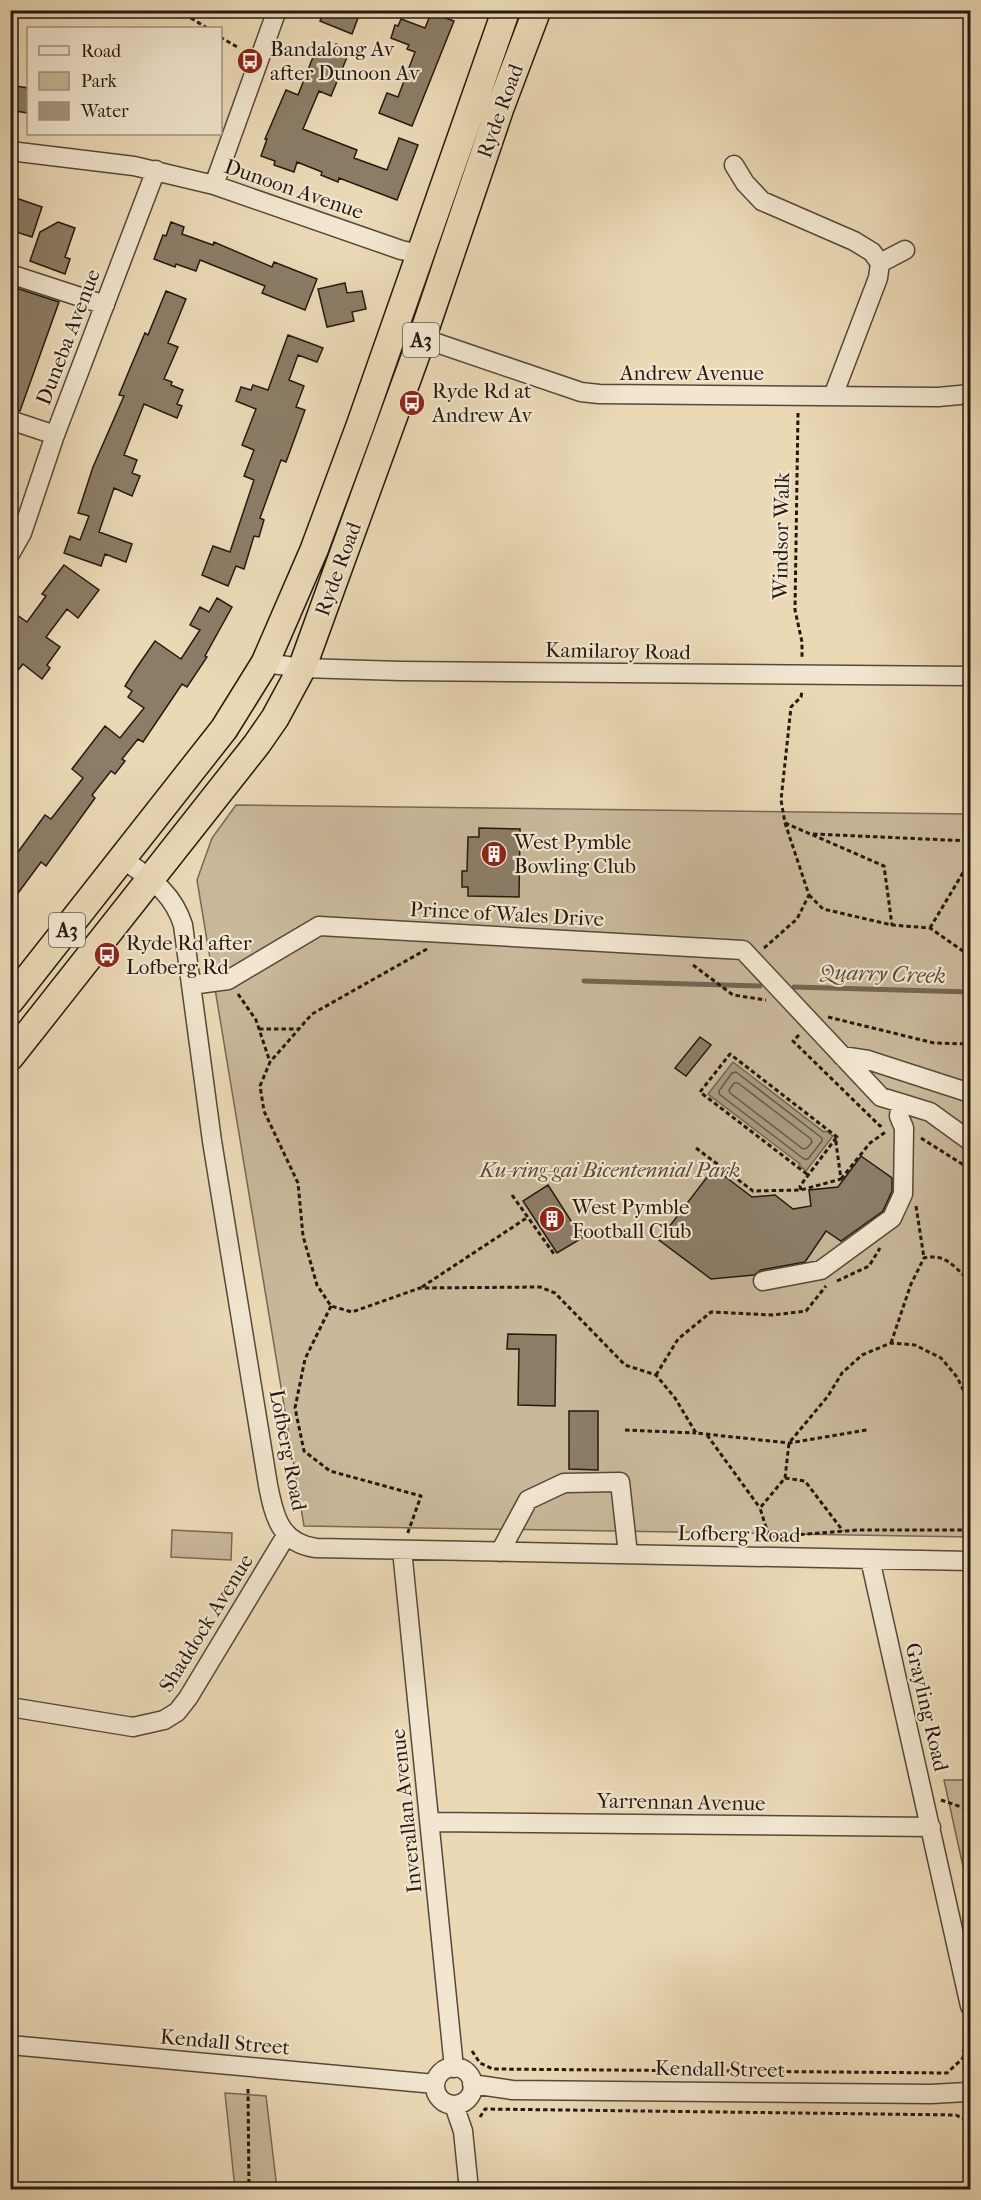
<svg xmlns="http://www.w3.org/2000/svg" width="981" height="2200" viewBox="0 0 981 2200" font-family="'IM FELL French Canon',serif">
<style>
.green{fill:#c9b89a;stroke:#776856;stroke-width:1.5}
.water{fill:#a8987e;stroke:#746552;stroke-width:1.5}
.lines{fill:none;stroke-linecap:round;stroke-linejoin:round}
.shore{stroke:#665848;stroke-width:1.5}
.stream{stroke:#746552;stroke-width:5}
.building{fill:#8c7d67;stroke:#251911;stroke-width:1.5}
.minor-casing{stroke:#56493a;stroke-width:21}
.highway-casing{stroke:#251911;stroke-width:30}
.path{stroke:#251911;stroke-width:3;stroke-dasharray:4.5 3;stroke-linecap:butt}
.minor{stroke:#f2e6d0;stroke-width:18}
.highway{stroke:#ebd9b6;stroke-width:27}
.labels{text-anchor:middle;stroke-width:4.5;stroke-linejoin:round;paint-order:stroke}
.shield{fill:#f2e6d0;stroke:#62564a;stroke-width:1.5}
.shield-label{font-size:20px;font-weight:bold;fill:#251911}
.poi-label{font-size:21px;fill:#251911;stroke:#f2e6d0;text-anchor:start}
.street-label{font-size:21px;fill:#251911;stroke:#f2e6d0}
.park-label{font-size:21px;font-style:italic;fill:#56493a;stroke:#f2e6d0}
.water-label{font-size:22px;font-style:italic;fill:#594c3d;stroke:#f2e6d0}
</style>
<rect width="100%" height="100%" fill="#ebd9b6"/>
<filter id="stains"><feTurbulence type="fractalNoise" baseFrequency=".00333" numOctaves="4"/><feColorMatrix values="0 0 0 0 .2 0 0 0 0 .09 0 0 0 0 .02 0 0 0 .5 -.17"/></filter>
<radialGradient id="worn" r=".72"><stop offset=".6" stop-color="#630" stop-opacity="0"/><stop offset="1" stop-color="#630" stop-opacity=".3"/></radialGradient>
<path class="green" d="M236 805 970 814V1537L304 1526 197 880 212 838Z
M172 1530 232 1533 231 1560 171 1557Z
M944 1780H970V1898Z
M225 2093 266 2096 277 2189H235Z"/>
<path class="water" d="M733 1062 824 1132 826 1131 833 1136 806 1171 799 1165 800 1164 708 1094Z"/>
<g class="lines">
<path class="shore" d="M736 1072 822 1138V1141L808 1159H804L719 1094V1091L732 1073Z
M734 1083H738L811 1139 812 1142 807 1148 803 1149 730 1093 729 1090Z"/>
<path class="stream" d="M584 981 760 986
M794 987 970 992"/>
</g>
<path class="building" d="M324 10H361L352 34 320 21Z
M431 13 454 21 412 126 379 113 387 93 398 97 415 52 407 49 409 45 391 38 395 25 398 26 401 19 425 28Z
M336 44 350 50 331 96 319 91 303 129 357 150 354 158 387 170 399 138 418 145 397 200 339 178 338 182 321 175 322 172 297 162 294 172 274 165 275 161 261 156 267 139H265L286 90 298 95 317 47 332 54Z
M10 85 28 88V113L10 110Z
M10 196 42 207 32 237 10 230Z
M58 222 75 228 65 257 70 259 65 274 30 261 40 232Z
M171 222 184 227 182 234 213 245 214 242 272 267 274 262 317 279 305 310 262 293 265 286 200 260 196 271 176 264 175 267 154 259 163 235 166 236Z
M345 283 347 293 362 291 366 309 352 312 354 321 327 327 318 289Z
M10 286 59 302 20 411 10 409V312L14 301 10 299Z
M166 291 186 299 168 343 178 347 164 379 172 382 171 385 183 390 177 404 182 406 177 418 144 404 124 455 137 460 132 473 140 476 132 496 114 488 99 532 132 544 126 562 105 554 101 566 64 553 70 536 80 540 89 516 78 513 93 467 124 396 119 395 131 366 145 333 148 335Z
M288 335 323 348 317 362 298 355 289 380 304 386 296 407 305 410 286 462 281 460 260 518 264 520 259 537 254 536 244 569 236 566 228 586 202 575 213 546 230 552 254 480 244 476 254 450 242 445 256 409 236 401 241 387 251 390 253 385 268 390Z
M64 565 99 590 78 618 67 609 46 637 60 647 47 665 50 668 42 679 23 664 10 680V625L17 615 27 622 46 596 42 594Z
M217 598 232 607 205 656 207 657 187 687 182 684 143 742 138 739 122 759 125 761 115 774 111 771 92 795 95 798 46 866 41 862 10 904V863L45 815 51 819 83 778 72 769 105 726 120 738 144 708 128 697 132 691 125 686 135 670 155 641 181 659 200 630 190 625 200 607 209 612Z
M479 828 520 829 519 897 468 896V887H462V871H467L468 837H479Z
M700 1037 711 1045 686 1076 675 1068Z
M861 1156 892 1178V1191L883 1211 841 1241 826 1231 805 1262 761 1270 754 1275 711 1279 659 1240 714 1168 752 1197 775 1195 793 1209 811 1206 809 1190 838 1187Z
M548 1185 582 1238 557 1253 523 1201Z
M508 1334 556 1335 555 1406 518 1405 519 1349H507Z
M569 1411H598V1470L569 1469Z"/>
<g class="lines">
<g class="minor-casing">
<path id="minor" d="M10 151 134 166 214 185 401 250 420 254
M734 165 745 183 762 201 854 241 872 252 880 263 878 278 833 396
M214 185 277 10
M880 263 905 250
M10 274 105 305
M422 338 581 392 599 394 938 397 970 394
M10 420 55 435
M10 554 22 533 55 435 156 170
M265 663 302 668 401 671 970 676
M123 859C150 879 172 891 183 925L212 1141 268 1485C274 1516 280 1543 316 1548L970 1561
M191 985 228 980 319 926 743 950 881 1097 901 1103 899 1116 904 1128 903 1194 892 1218 821 1270 763 1281
M842 1056 868 1060 970 1093
M901 1103 930 1112 970 1141
M402 1550 454 2068
M500 1552 528 1500 564 1483 620 1482 628 1554
M870 1559 970 2006
M10 1707 133 1727 164 1720 177 1712 188 1698 287 1534
M430 1822 931 1827
M10 2045 435 2084
M435 2086a19 19 0 1 1 38 0a19 19 0 1 1-38 0Z
M472 2084 512 2090 931 2094 967 2092
M454 2105 463 2131 469 2190"/>
</g>
<g class="highway-casing">
<path id="highway" d="M10 1001 224 729 265 663 314 550 360 426 506 10
M10 1057 257 744 275 718 302 668 422 338 500 108 537 10"/>
</g>
<path class="path" d="M178 10 207 28
M220 37 239 48
M798 413 795 610 802 642V657
M785 823 884 866 892 925
M813 834 970 841
M809 895 823 909 892 925 930 928 970 956
M930 928 970 861
M764 948 797 919 809 895 785 823 781 800 791 707 801 697 802 691
M427 949 312 1014 270 1062 260 1086 264 1111 298 1183 303 1236 317 1285 331 1306 352 1312 420 1288 540 1287 555 1293 625 1365 656 1375 675 1398 696 1433 789 1443 867 1430
M693 965 733 995 766 1000
M238 994 256 1020 270 1062
M828 1017 934 1043 970 1044
M259 1029H298
M799 1035 793 1041 880 1126 883 1122
M921 1138 970 1169
M696 1148 753 1191 801 1190 841 1179 836 1143 837 1137 730 1054 700 1092 808 1175
M841 1179 870 1143 887 1131
M801 1190 800 1186 836 1138
M512 1195 554 1254
M916 1206 924 1258
M837 1281 869 1266 880 1248
M422 1287 528 1217
M331 1306 305 1359 295 1408 304 1451 330 1471 421 1496 407 1535
M891 1343 911 1284 924 1258C945 1253 953 1266 968 1279
M656 1375 678 1339 711 1312 773 1315 806 1311 826 1286
M970 1404 957 1377 941 1358 915 1345 891 1343 862 1355 842 1373 828 1396 789 1443 785 1478 760 1508 769 1537 858 1530H970
M625 1430 696 1433
M707 1435 760 1508
M785 1478 805 1481 843 1531
M941 1800 970 1810
M472 2051 480 2063 493 2069 947 2073 963 2058 964 2049
M248 2089 249 2190
M480 2117 485 2109 956 2115 970 2122"/>
<use href="#minor" class="minor"/>
<use href="#highway" class="highway"/>
</g>
<defs>
<g id="bus-disc" transform="scale(1.35)"><circle r="9.5" fill="#8f2418" stroke="#f2e6d0"/><path d="M-5-6H5V4H4V6H2V4H-2V6H-4V4H-5ZM-3.5-4V0h7V-4ZM-3.5 1.2v1.5H-2V1.2ZM2 1.2v1.5H3.5V1.2Z" fill="#fff"/></g>
<g id="building-disc" transform="scale(1.35)"><circle r="9.5" fill="#8f2418" stroke="#f2e6d0"/><path d="M-4-6H4V6H1V3H-1V6H-4ZM-2.5-4.3h1.7v1.8h-1.7ZM.8-4.3h1.7v1.8H.8ZM-2.5-1h1.7V.8h-1.7ZM.8-1h1.7V.8H.8Z" fill="#fff"/></g>
</defs>
<g fill-rule="evenodd">
<use href="#bus-disc" x="250" y="61"/>
<use href="#bus-disc" x="412" y="403"/>
<use href="#building-disc" x="494" y="854"/>
<use href="#bus-disc" x="107" y="955"/>
<use href="#building-disc" x="552" y="1219"/>
</g>
<g class="labels">
<g class="shield">
<rect x="403" y="323" width="36" height="34" rx="4.5"/>
<rect x="49" y="913" width="36" height="34" rx="4.5"/>
</g>
<g class="shield-label">
<text x="421" y="347">A3</text>
<text x="67" y="937">A3</text>
</g>
<g class="poi-label">
<text x="270" y="56">Bandalong Av<tspan x="270" dy="24">after Dunoon Av</tspan></text>
<text x="432" y="398">Ryde Rd at<tspan x="432" dy="24">Andrew Av</tspan></text>
<text x="514" y="849">West Pymble<tspan x="514" dy="24">Bowling Club</tspan></text>
<text x="126" y="950">Ryde Rd after<tspan x="126" dy="24">Lofberg Rd</tspan></text>
<text x="572" y="1214">West Pymble<tspan x="572" dy="24">Football Club</tspan></text>
</g>
<g class="street-label">
<text transform="translate(500 111) rotate(-70)" y="7">Ryde Road</text>
<text transform="translate(294 189) rotate(19)" y="7">Dunoon Avenue</text>
<text transform="translate(68 337) rotate(-69)" y="7">Duneba Avenue</text>
<text x="692" y="380">Andrew Avenue</text>
<text transform="translate(781 536) rotate(-89)" y="7">Windsor Walk</text>
<text transform="translate(338 569) rotate(-70)" y="7">Ryde Road</text>
<text transform="translate(618 651) rotate(1)" y="7">Kamilaroy Road</text>
<text transform="translate(507 914) rotate(3)" y="7">Prince of Wales Drive</text>
<text transform="translate(288 1450) rotate(79)" y="7">Lofberg Road</text>
<text transform="translate(739 1534) rotate(1)" y="7">Lofberg Road</text>
<text transform="translate(206 1623) rotate(-58)" y="7">Shaddock Avenue</text>
<text transform="translate(927 1707) rotate(77)" y="7">Grayling Road</text>
<text transform="translate(681 1802) rotate(1)" y="7">Yarrennan Avenue</text>
<text transform="translate(406 1811) rotate(-96)" y="7">Inverallan Avenue</text>
<text transform="translate(225 2042) rotate(5)" y="7">Kendall Street</text>
<text transform="translate(720 2069) rotate(1)" y="7">Kendall Street</text>
</g>
<g class="park-label">
<text x="610" y="1177">Ku-ring-gai Bicentennial Park</text>
</g>
<g class="water-label">
<text transform="translate(883 973) rotate(2)" y="8">Quarry Creek</text>
</g>
</g>
<rect width="981" height="2200" fill="none" stroke="#ebd9b6" stroke-width="36"/>
<rect x="12" y="12" width="957" height="2176" fill="none" stroke="#251911" stroke-width="3"/>
<rect x="18" y="18" width="945" height="2164" fill="none" stroke="#251911" stroke-width="1.5"/>
<rect x="27" y="27" width="195" height="108" fill="#f2e6d0" stroke="#a09484" stroke-width="1.5"/>
<rect x="39" y="46" width="30" height="9" fill="#f2e6d0" stroke="#a09484" stroke-width="1.5"/>
<text x="81" y="57" font-size="18" fill="#251911">Road</text>
<rect x="39" y="72" width="30" height="18" fill="#c9b89a" stroke="#a09484" stroke-width="1.5"/>
<text x="81" y="87" font-size="18" fill="#251911">Park</text>
<rect x="39" y="102" width="30" height="18" fill="#a8987e" stroke="#a09484" stroke-width="1.5"/>
<text x="81" y="117" font-size="18" fill="#251911">Water</text>
<rect width="100%" height="100%" filter="url(#stains)"/>
<rect width="100%" height="100%" fill="url(#worn)"/>
</svg>
